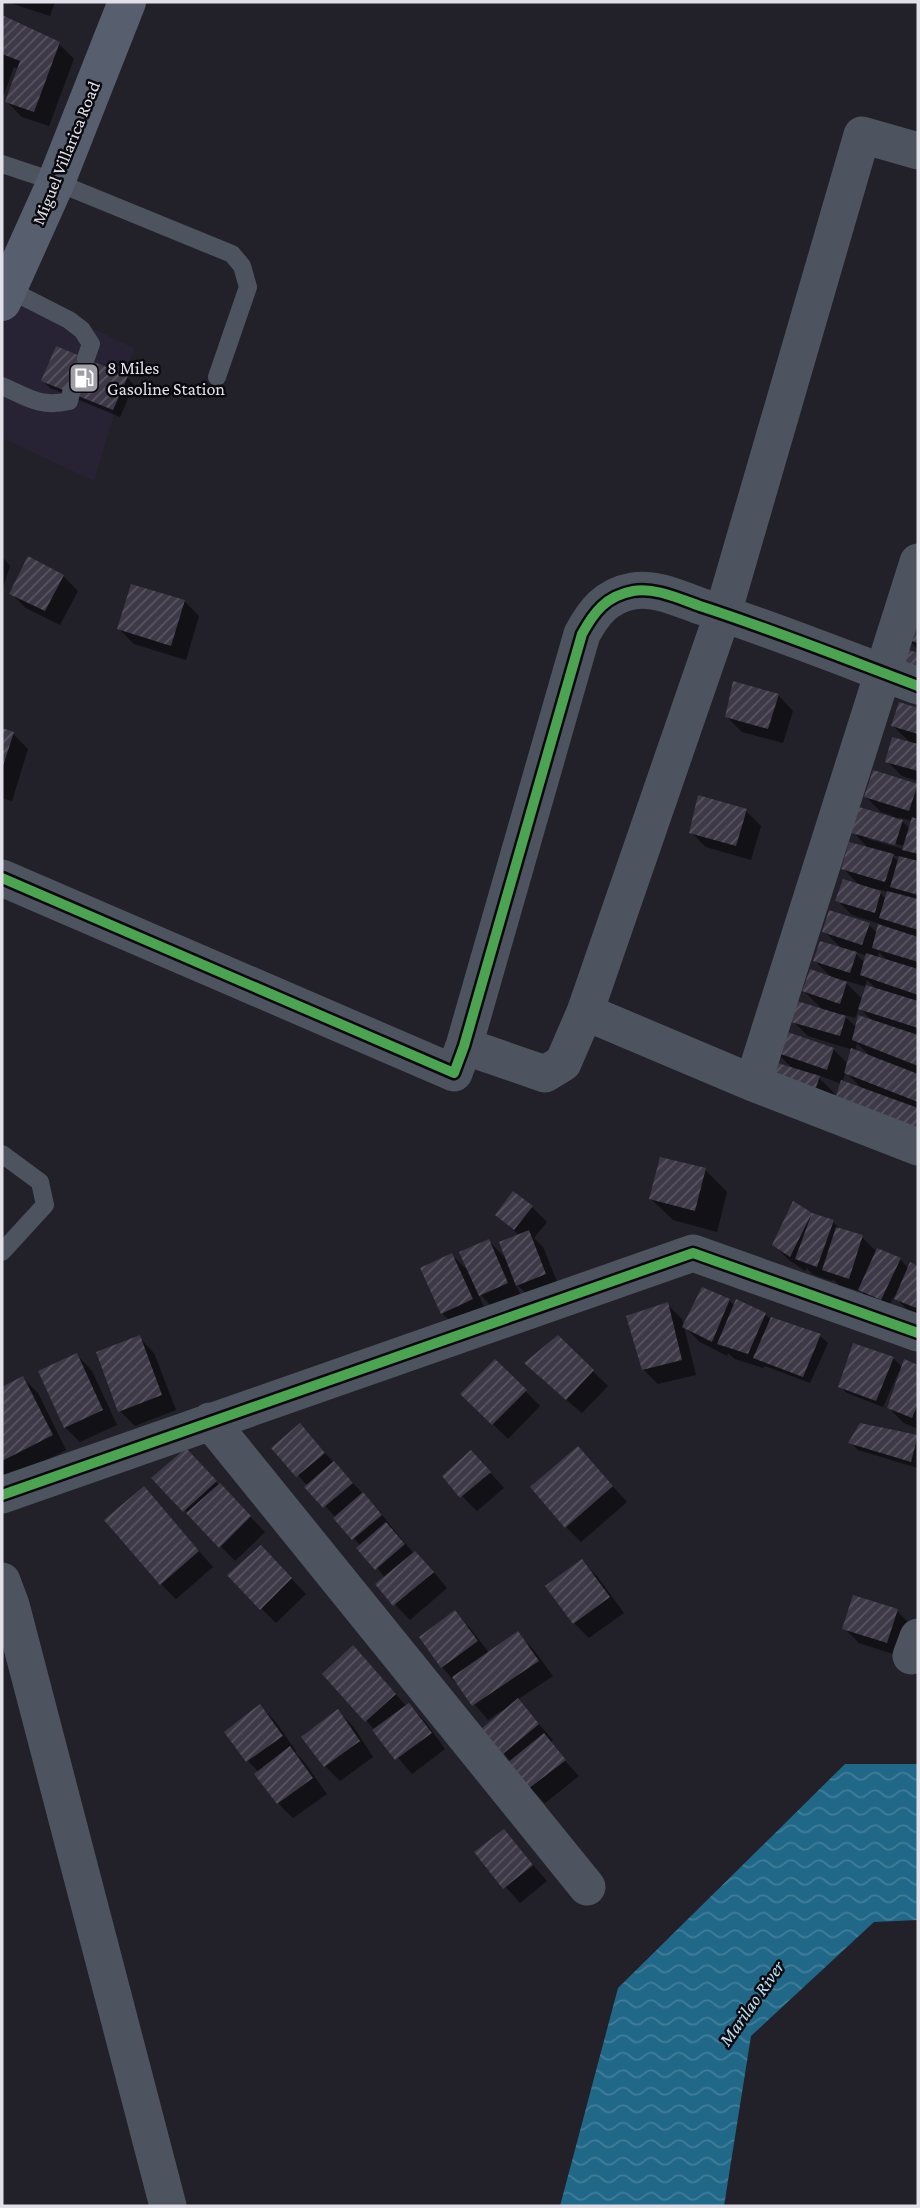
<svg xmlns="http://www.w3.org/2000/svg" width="920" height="2208" viewBox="0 0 920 2208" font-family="'Crimson Pro',serif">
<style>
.built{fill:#272334}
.water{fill:url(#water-waves)}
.shadow{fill:#0007;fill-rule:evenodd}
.building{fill:url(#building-hatch)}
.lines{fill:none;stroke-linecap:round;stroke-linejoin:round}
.lane{stroke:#4d535f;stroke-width:18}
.street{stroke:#4d535f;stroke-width:37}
.secondary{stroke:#575e6e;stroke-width:38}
.cycleway-casing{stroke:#0a090e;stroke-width:15}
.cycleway{stroke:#4ca352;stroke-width:10}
.labels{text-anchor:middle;stroke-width:5;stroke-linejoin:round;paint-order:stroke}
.street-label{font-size:18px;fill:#e2e0e9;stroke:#0a090e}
.poi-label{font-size:18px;fill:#e2e0e9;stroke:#0a090e;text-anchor:start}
.water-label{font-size:19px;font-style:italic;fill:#bce2f6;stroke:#0a090e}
</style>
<defs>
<pattern id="water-waves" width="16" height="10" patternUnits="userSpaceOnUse" patternTransform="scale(1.75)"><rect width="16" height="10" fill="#216888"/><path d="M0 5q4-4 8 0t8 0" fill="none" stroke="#417d99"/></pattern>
<pattern id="building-hatch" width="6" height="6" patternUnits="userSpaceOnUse" patternTransform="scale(1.75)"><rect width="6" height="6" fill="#3d3947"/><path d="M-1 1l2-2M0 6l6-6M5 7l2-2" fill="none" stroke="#595562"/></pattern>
</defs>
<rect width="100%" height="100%" fill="#222028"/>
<path class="built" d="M16 292 134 348 94 481 2 438V333Z"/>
<path class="water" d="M845 1764H918V1920L874 1922 751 2036 724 2206H560L618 1988Z"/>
<path class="shadow" d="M7 2H55L50 16Z
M2 17 59 44 74 59 49 126 22 117 7 102 19 69 14 67 2 100Z
M127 377 134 385 120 417 50 388 43 381Z
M2 557 10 566 2 591Z
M63 576 78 591 60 625 26 608 11 593Z
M184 601 199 616 186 660 134 644 119 629Z
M918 614V650L907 638Z
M778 695 793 711 783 743 742 732 727 717Z
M900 704 918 710V781L902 776 887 761 912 744 893 726Z
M2 730 13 734 28 749 12 801 2 798Z
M917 786 918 787V1146L842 1084 815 1074 834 1093 827 1113 794 1070 774 1050 833 1049 848 1064 853 1050 808 1036 793 1021 824 1011 804 991 833 979 815 961 842 949 824 931 869 925 877 933 880 924 852 915 837 900 861 887 843 868 870 850 853 832 891 818 892 815 881 812 866 797ZM898 817 912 821 910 829ZM868 836 904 846 903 849 868 839ZM890 854 900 857 899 862ZM876 889 888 892 886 899ZM854 951 867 956 865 963 859 957ZM879 952 888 961 877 958ZM843 980 867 987 863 1000ZM867 980 878 990 865 986ZM859 1007 873 1022 857 1028 842 1014 855 1018ZM857 1043 872 1058 855 1051ZM846 1072 863 1090 842 1082Z
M746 811 761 826 751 860 706 847 691 832Z
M705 1170 727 1192 717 1232 673 1220 651 1199Z
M532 1207 547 1222 534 1238 543 1247 560 1289 533 1300 515 1283 522 1298 495 1310 477 1291 487 1314 457 1328 442 1313 452 1255 471 1274 489 1241 508 1261 520 1236 497 1215Z
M811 1214 833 1222 841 1230 862 1237 877 1252 900 1259 909 1269 911 1265 918 1268V1317L911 1314 894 1296 889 1307 867 1297 862 1292 839 1285 833 1279 832 1281 812 1274 807 1268 805 1271 789 1260 774 1245Z
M729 1300 735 1306 737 1301 765 1314 772 1321 820 1336 828 1343 810 1383 765 1366 763 1368 735 1359 728 1353 727 1356 700 1342 685 1327Z
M667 1304 682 1319 696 1375 658 1384 643 1369Z
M139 1337 154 1353 176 1410 135 1426 120 1411Z
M558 1337 608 1386 582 1413 541 1378Z
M854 1345 894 1359 903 1368 905 1362 918 1367V1429L904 1423 889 1408 901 1372 899 1371 883 1407 847 1393 840 1386Z
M77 1355 92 1371 117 1425 80 1442 65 1427Z
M495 1361 540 1406 508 1439 462 1394Z
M23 1378 38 1393 66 1450 2 1483V1389Z
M300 1426 378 1510 414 1554 430 1568 447 1588 410 1620 377 1585 385 1578 361 1546 274 1448Z
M918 1436V1468L858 1450 851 1443Z
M578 1448 627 1502 581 1542 566 1527Z
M200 1466 265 1532 235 1561 154 1478Z
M486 1468 504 1488 477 1511 462 1496Z
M144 1488 213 1567 176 1599 161 1584Z
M582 1561 597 1576 624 1613 589 1638 574 1623 547 1586Z
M276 1563 306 1594 276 1623 261 1608Z
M897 1611 912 1626 902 1657 859 1643 844 1628Z
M455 1613 470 1628 489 1653 518 1634 533 1649 553 1676 517 1700 553 1740 550 1742 557 1749 556 1751 579 1776 545 1803 530 1788 504 1753V1712L503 1710 488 1720 442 1667Z
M368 1663 407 1707 409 1705 424 1720 445 1749 412 1774 366 1720Z
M260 1706 275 1721 296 1751 295 1752 305 1763 327 1794 293 1818 278 1803 259 1772 248 1761Z
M338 1711 353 1726 373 1757 340 1781 325 1766Z
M504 1831 547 1881 520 1903 476 1853Z"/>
<path class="building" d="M2 15 60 42 34 112 5 102 20 61 2 54Z
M56 346 128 376 113 410 41 381Z
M28 556 64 575 45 611 9 594Z
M131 584 185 600 171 646 117 629Z
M918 612V643L905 639Z
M906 649 918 653V683L896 674Z
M733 681 779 694 768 729 725 717Z
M899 702 918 708V734L891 726Z
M2 728 14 732 2 769Z
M892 737 918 744V771L885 762Z
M873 770 918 784 909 811 864 797Z
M698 795 747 809 736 846 689 833Z
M859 807 903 820 895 845 851 833Z
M912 817 918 819V854L902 850Z
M849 842 894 854 885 882 841 869Z
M899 856 918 861V895L890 887Z
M843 879 881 891 875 913 835 901Z
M887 891 918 899V930L879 918Z
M829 910 870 923 862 945 822 932Z
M878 924 918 937V962L872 948Z
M820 941 857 952 850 973 813 961Z
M866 953 918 969V995L860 975Z
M810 969 847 982 840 1004 802 991Z
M866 985 918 1001V1028L858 1009Z
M797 1001 846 1016 840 1036 791 1022Z
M858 1015 918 1035V1066L852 1040Z
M779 1029 834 1048 827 1070 772 1051Z
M851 1048 918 1074V1102L844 1073Z
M768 1060 820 1076 812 1099 761 1083Z
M841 1080 918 1108V1138L833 1106Z
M660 1157 706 1168 695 1211 649 1199Z
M513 1191 533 1206 514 1230 495 1215Z
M793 1201 812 1213 790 1257 772 1245Z
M812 1213 834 1220 817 1267 795 1259Z
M836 1227 863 1235 849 1279 822 1270Z
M529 1230 546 1274 516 1286 499 1242Z
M489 1239 508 1283 479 1296 459 1252Z
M877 1248 901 1258 881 1300 858 1290Z
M452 1253 473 1299 441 1314 420 1268Z
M910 1262 918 1266 916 1308 894 1299Z
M702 1287 730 1299 712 1342 682 1327Z
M736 1299 766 1313 748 1354 717 1344Z
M668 1302 682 1360 642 1370 626 1316Z
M771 1317 821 1334 803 1377 753 1358Z
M140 1335 162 1395 118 1412 96 1352Z
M558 1335 594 1370 566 1400 524 1363Z
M853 1343 894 1357 876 1401 838 1387Z
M77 1353 103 1410 64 1428 38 1371Z
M495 1359 527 1390 492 1425 460 1394Z
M904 1359 918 1365V1404L912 1418 887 1408Z
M23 1376 53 1435 2 1461V1387Z
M300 1423 325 1453 296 1477 271 1448Z
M860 1423 918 1435 911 1462 848 1443Z
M578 1446 613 1486 565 1528 530 1487Z
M186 1448 217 1481 183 1512 151 1478Z
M471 1450 491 1472 460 1498 442 1476Z
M334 1461 353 1483 323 1508 304 1487Z
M220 1483 251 1516 219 1548 186 1513Z
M144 1486 199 1551 160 1585 104 1520Z
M363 1492 382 1515 352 1540 333 1518Z
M386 1522 405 1544 375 1570 356 1548Z
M261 1545 292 1578 260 1610 227 1575Z
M415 1551 434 1572 393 1606 375 1584Z
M582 1559 610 1597 573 1624 545 1586Z
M853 1595 898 1609 887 1643 842 1629Z
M455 1610 478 1641 441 1668 419 1637Z
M518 1631 539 1661 472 1706 452 1677Z
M353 1645 396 1694 365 1722 322 1674Z
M518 1698 539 1724 503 1754 481 1729Z
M409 1703 432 1733 395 1760 372 1730Z
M260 1704 283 1736 246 1762 224 1732Z
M338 1709 360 1741 324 1767 301 1737Z
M544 1733 566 1760 528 1789 507 1763Z
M290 1746 313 1778 277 1804 254 1774Z
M504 1829 533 1865 503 1889 474 1852Z"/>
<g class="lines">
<path class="lane" d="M2 164 56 182 232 254 242 266 248 287 217 377
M8 289 69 320 82 330 91 344 86 358
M2 386C27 397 40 408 69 401L71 393
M2 1154 40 1182 45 1205 2 1252"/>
<path class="street" d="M2 878 454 1073 464 1046 582 634C594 612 606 596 633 591 655 587 680 599 700 606 774 630 846 659 918 686
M585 1012 723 613 862 135 918 151
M464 1046 545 1074 563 1063 585 1012 753 1083 918 1147
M753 1083 918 562
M210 1421 587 1887
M2 1495 693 1253 918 1333
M2 1581 11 1605 168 2206
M911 1656 918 1637"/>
<path class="secondary" d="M2 302 56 182 127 2"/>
<g class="cycleway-casing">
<path id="cycleway" d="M2 878 454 1073 464 1046 582 634C594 612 606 596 633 591 655 587 680 599 700 606 774 630 846 659 918 686
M2 1495 693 1253 918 1333"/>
</g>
<use href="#cycleway" class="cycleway"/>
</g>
<defs>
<g id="fuel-square" transform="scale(1.575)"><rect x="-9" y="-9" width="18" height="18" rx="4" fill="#9f9da5" stroke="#0a090e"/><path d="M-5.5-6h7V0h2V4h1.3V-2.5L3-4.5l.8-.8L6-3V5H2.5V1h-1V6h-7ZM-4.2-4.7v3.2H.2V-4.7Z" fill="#fff"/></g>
</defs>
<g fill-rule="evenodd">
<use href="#fuel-square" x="84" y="378"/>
</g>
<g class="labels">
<g class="street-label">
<text transform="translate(66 153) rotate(-68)" y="6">Miguel Villarica Road</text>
</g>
<g class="poi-label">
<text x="107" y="374">8 Miles<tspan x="107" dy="21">Gasoline Station</tspan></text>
</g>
<g class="water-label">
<text transform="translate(751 2003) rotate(-55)" y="7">Marilao River</text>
</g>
</g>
<rect width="920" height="2208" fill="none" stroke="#e2e0e9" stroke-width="7"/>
</svg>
